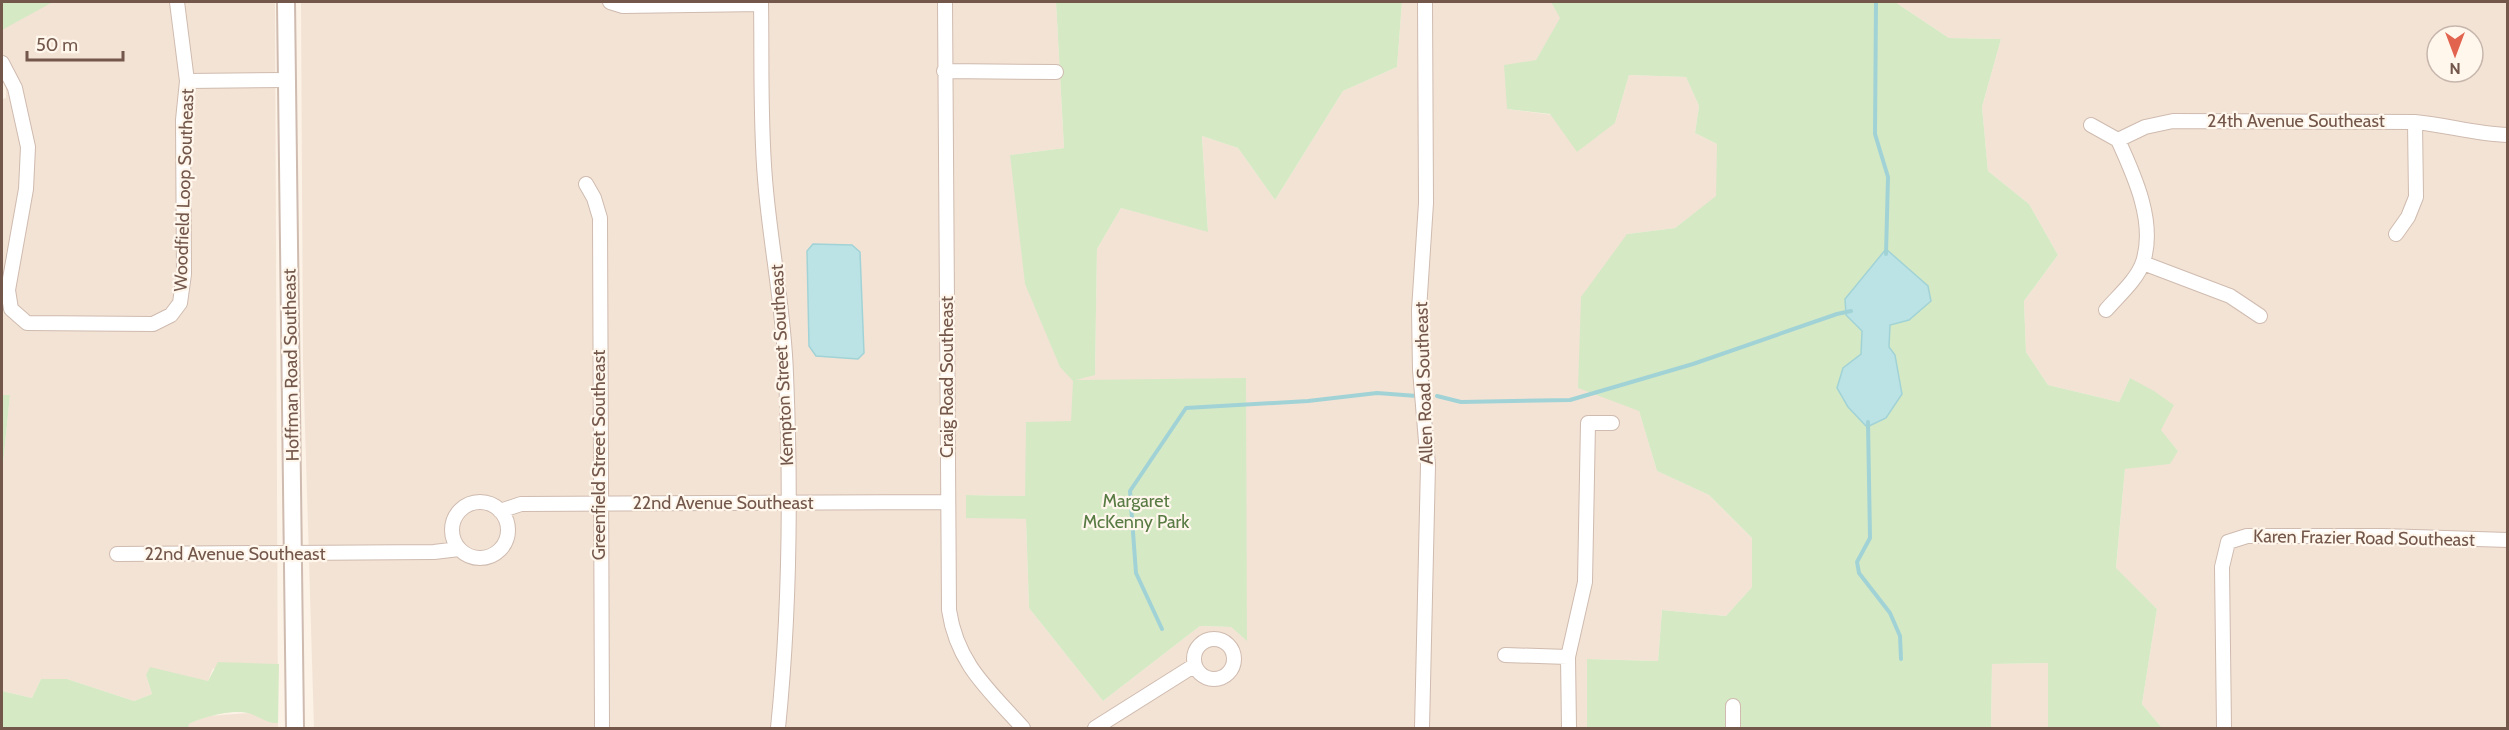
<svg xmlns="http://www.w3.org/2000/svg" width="2509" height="730" viewBox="0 0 2509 730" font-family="Cabin,sans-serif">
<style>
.residential{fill:#f3e3d5;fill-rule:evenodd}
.green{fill:#d6e9c5;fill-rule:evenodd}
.water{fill:#bbe2e5;stroke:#a1d3d6;stroke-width:1.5}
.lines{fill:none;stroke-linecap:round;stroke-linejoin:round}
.stream{stroke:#a1d3d6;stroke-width:4}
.minor-casing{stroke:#cfbbaf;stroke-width:16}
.tertiary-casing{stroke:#cfbbaf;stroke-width:20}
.minor{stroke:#fff;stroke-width:14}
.tertiary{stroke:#fff;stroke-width:16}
.labels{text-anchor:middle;stroke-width:4.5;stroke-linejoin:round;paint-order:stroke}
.street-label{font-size:18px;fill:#74574b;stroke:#fff6ec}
.park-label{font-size:18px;fill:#587a43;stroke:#fff6ec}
</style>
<rect width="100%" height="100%" fill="#fcf2e6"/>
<path class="residential" d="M2 2H275L278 728H188V724L207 716 249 713 213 668 208 681 146 675 152 694 134 701 67 679H41L32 698 2 691V474L10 395H2V99L6 98V84L2 81Z
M301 2H1056L1064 148 1011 155 1095 375 1097 249 1121 208 1208 231 1202 136 1238 148 1275 200 1343 91 1397 67 1402 2H1551L1561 18 1507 109 1615 123 1629 75 1686 77 1699 106 1695 133 1717 144V196L1675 228 1627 234 1639 411 1657 471 1709 495 1752 538V587L1726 616 1662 610 1658 661 1587 659V728H314L303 360ZM1071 421 1246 640 1231 627 1200 626 1103 701 1029 608 1026 518 966 495 1025 496Z
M1895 2H2507V728H2162L2142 704 2157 609 2116 569 2125 469 2178 451 2161 431 2130 378 2119 402 2048 385 2026 352 2024 301 2058 255 2029 204 1988 171 1982 107 2001 39 1949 38ZM2437 36H2473V72H2437Z
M2049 663 2048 728H1991L1992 664Z"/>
<path class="green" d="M2 2H53L2 30Z
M1056 2H1402L1397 67 1343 91 1275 200 1238 148 1202 136 1208 232 1121 208 1097 249 1095 375 1076 380 1246 378 1247 641 1231 627 1200 626 1103 701 1029 608 1026 519 966 518V495L1025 496 1026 422 1071 421 1073 381 1060 367 1025 284 1010 155 1064 148Z
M1551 2H1895L1949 38 2001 39 1982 107 1988 171 2029 204 2058 255 2024 301 2026 352 2048 385 2119 402 2130 378 2154 391 2174 405 2161 430 2178 451 2170 464 2125 469 2116 568 2157 609 2142 704 2162 728H2048V663L1992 664 1991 728H1587V659L1658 661 1662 610 1726 616 1752 587V538L1709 495 1657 471 1639 411 1578 388 1581 297 1627 234 1675 228 1716 196 1717 144 1695 133 1699 106 1686 77 1629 75 1615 123 1577 152 1550 114 1507 109 1504 65 1536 60 1560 18ZM1886 249 1928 286 1909 320 1890 325 1889 347 1895 355 1843 368 1861 354 1862 331 1846 315 1845 299Z
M2 395H10L2 474Z
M218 662 279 664 278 723C266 723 262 718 251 714 235 708 203 717 189 724L188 728H2V691L32 698 41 679H67L134 701 152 694 146 675 150 667 208 681Z"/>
<path class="water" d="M813 244 852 245 860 252 864 353 858 359 816 356 809 346 807 251Z
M1886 249 1928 286 1931 301 1909 320 1890 325 1889 347 1895 355 1902 394 1886 418 1867 427 1848 407 1837 388 1843 368 1861 354 1862 331 1846 315 1845 299Z"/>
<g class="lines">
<path class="stream" d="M1876 2 1875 134 1888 177 1886 254
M1437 396 1461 402 1570 400 1693 364 1837 314 1851 311
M1868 422 1870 538 1857 562 1859 573 1890 613 1900 636 1901 659
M1162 629 1136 573 1130 491 1186 408 1308 401 1377 393 1417 396"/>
<g class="minor-casing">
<path id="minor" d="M610 2 623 6 761 4
M761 2C762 61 760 120 765 179 770 244 784 308 786 374 791 492 790 610 778 728
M945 2 949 610C957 664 989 690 1023 728
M2 63 15 88 28 147 26 189 8 290 11 309 27 323 153 324 171 315 180 303 184 274 183 120 187 81 177 2
M944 71 1056 72
M187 81 287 80
M2091 125 2118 140 2145 127 2173 121 2415 122C2448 125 2474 134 2508 135
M586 184 594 198 600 218 602 728
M2396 234 2408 217 2416 197 2415 122
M2143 263 2230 296 2260 316
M2106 310C2118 296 2137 280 2143 262 2156 222 2134 175 2118 140
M452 530a28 28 0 1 1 56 0a28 28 0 1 1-56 0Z
M500 511 521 504 948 502
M117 554 434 552 459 549
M1194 659a20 20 0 1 1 40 0a20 20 0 1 1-40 0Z
M1505 655 1568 657
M1095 728 1195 665
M1422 728 1428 465 1420 370 1419 310 1426 203 1425 2
M1569 728 1568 657 1585 582 1588 423H1612
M1733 728V706
M2224 728 2222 567 2228 542 2247 536H2383L2508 540"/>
</g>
<g class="tertiary-casing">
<path id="tertiary" d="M286 2 295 728"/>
</g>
<use href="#minor" class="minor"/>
<use href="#tertiary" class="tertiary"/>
</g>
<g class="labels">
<g class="street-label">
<text x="2296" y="127">24th Avenue Southeast</text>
<text transform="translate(184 190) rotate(-88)" y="6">Woodfield Loop Southeast</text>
<text transform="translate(291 365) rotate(-91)" y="6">Hoffman Road Southeast</text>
<text transform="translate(782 365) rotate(-93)" y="6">Kempton Street Southeast</text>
<text transform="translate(947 377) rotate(-90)" y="6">Craig Road Southeast</text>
<text transform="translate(1424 383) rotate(-92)" y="6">Allen Road Southeast</text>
<text transform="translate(599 455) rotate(-90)" y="6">Greenfield Street Southeast</text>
<text x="723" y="509">22nd Avenue Southeast</text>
<text transform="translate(2364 538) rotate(1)" y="6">Karen Frazier Road Southeast</text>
<text x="235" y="560">22nd Avenue Southeast</text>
</g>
<g class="park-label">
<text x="1136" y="507">Margaret<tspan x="1136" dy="21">McKenny Park</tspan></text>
</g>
</g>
<rect width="2509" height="730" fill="none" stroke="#74574b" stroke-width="6"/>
<g transform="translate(2455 54) rotate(180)"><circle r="28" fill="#fff6ec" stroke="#c7b6ac" stroke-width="1.5"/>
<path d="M0-4.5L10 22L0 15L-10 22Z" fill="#e2644f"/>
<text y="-9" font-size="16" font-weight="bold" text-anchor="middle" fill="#74574b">N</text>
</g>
<path d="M27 51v9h96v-9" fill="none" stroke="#74574b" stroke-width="3"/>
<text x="36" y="51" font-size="18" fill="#74574b" stroke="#fff6ec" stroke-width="4.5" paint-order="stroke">50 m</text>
</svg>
